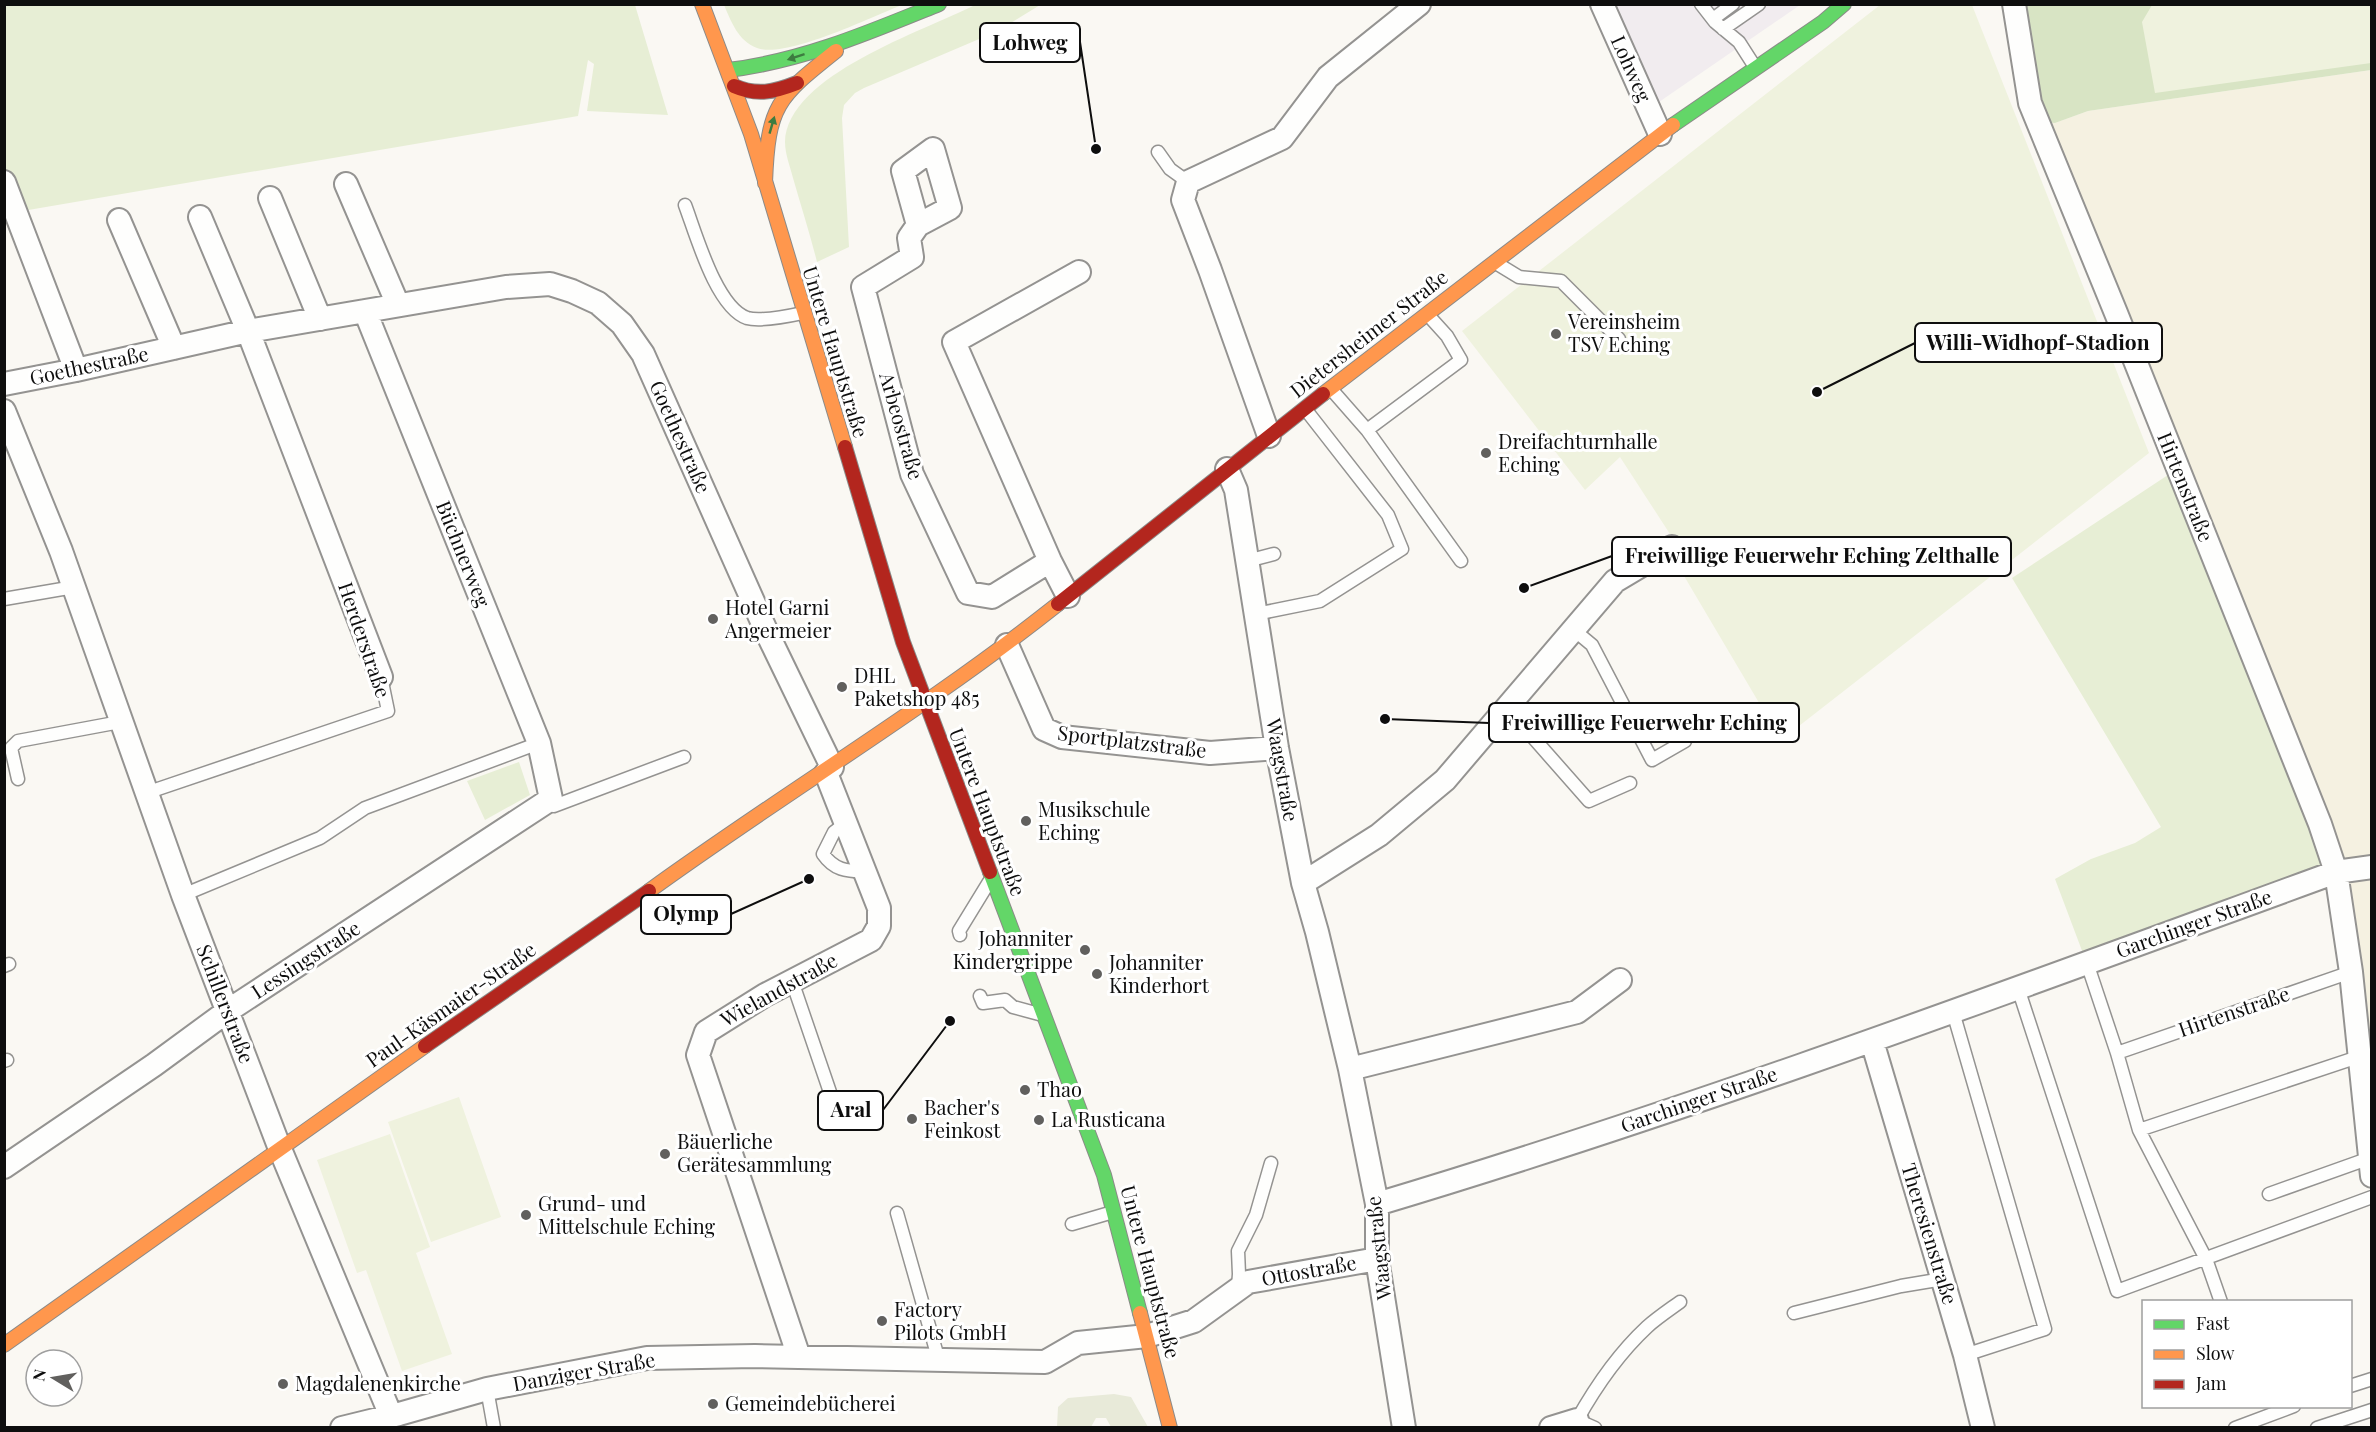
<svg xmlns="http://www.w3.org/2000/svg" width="2376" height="1432" viewBox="0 0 2376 1432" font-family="'Playfair Display',serif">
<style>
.industrial{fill:#f1ecef}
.farmland{fill:#f5f1e1}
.green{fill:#e7eed5}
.forest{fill:#d8e4c4}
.cemetery{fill:#e8ead9}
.pitch{fill:#eff2de}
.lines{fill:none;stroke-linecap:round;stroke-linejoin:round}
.lane-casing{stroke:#949391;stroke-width:15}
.street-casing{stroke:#949391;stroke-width:26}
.fast-casing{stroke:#8b8a88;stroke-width:16}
.slow-casing{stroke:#8b8a88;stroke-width:16}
.jam-casing{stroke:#8b8a88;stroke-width:16}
.lane{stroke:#fefefd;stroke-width:12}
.street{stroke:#fefefd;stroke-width:22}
.fast{stroke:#63d668;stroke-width:14}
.slow{stroke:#ff974d;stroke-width:14}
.jam{stroke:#b3261e;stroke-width:14}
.oneway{fill:#3d7c40}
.poi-dot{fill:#61605e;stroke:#fff;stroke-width:2}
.labels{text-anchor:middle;stroke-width:6;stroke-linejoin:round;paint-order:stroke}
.street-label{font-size:20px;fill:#0e0e0e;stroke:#fff}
.poi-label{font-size:20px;fill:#0e0e0e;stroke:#fff;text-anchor:start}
.leader{fill:none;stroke:#0e0e0e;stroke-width:2}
.callout-dot{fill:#0e0e0e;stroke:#fff;stroke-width:2}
.callout{fill:#fff;stroke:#0e0e0e;stroke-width:2}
.callout-label{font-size:21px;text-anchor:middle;font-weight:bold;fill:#0e0e0e}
</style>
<rect width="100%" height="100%" fill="#faf8f3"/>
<path class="industrial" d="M1613 5H1800L1659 102Z"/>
<path class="farmland" d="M2371 70V1063L2336 846 2044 122 2055 123 2088 111Z"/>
<path class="green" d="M5 5H635L668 115 587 111 594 64 588 60 578 116 5 214Z
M724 5H902C871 17 786 59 757 48 738 41 731 21 724 5Z
M975 5H1040L998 31 864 88 855 93 844 105 842 118 849 247 817 262C810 234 801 206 793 178 790 166 785 154 785 142 787 75 924 31 975 5Z
M2174 471 2328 868 2084 956 2055 879 2091 859 2135 843 2161 827 2012 578Z
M519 762 530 795 485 820 467 781Z"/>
<path class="forest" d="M2020 5H2204L2371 55V70L2088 111 2055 123 2044 122Z"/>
<path class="cemetery" d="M1114 1394 1131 1397 1148 1427H1111L1106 1418H1096L1091 1427H1057L1058 1407 1068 1398Z"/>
<path class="pitch" d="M1880 5H1972L2149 453 1781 740 1674 559 1681 551 1620 457 1585 490 1462 331Z
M2152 5H2371V63L2155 93 2142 22Z
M459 1097 501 1217 431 1242 388 1122Z
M390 1134 430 1247 416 1253 452 1354 402 1371 366 1270 357 1273 317 1160Z"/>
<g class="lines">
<g class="lane-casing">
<path id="lane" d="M1701 4 1715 22 1739 42 1755 67
M1713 19 1733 4
M1723 29 1759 4
M1158 152 1170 169 1188 182
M685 205C696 234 716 307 747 318 761 322 789 316 803 313
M1496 263 1519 277 1561 281 1619 339
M1331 389 1367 430 1461 360 1447 336 1428 315
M1367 430 1461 561
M1247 561 1274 554
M4 599 74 587
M1256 614 1320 601 1402 549 1388 515 1306 410
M1574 630 1592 645 1652 760 1685 741
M1507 708 1589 801 1630 783
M18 779 11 748 18 741 120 722
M146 793 388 711 381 677
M554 806 684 757
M846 823 834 832 823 854C834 870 846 871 865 872
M183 895 320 838 365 808 539 743
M960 935 959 931 989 882
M2087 963 2117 1053 2351 972
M4 966 9 964
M792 981 832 1098
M2018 988 2117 1291 2372 1197
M980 996 983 1003 1005 1000 1013 1007 1039 1014
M1953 1012 2045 1329 1965 1355
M2117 1053 2139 1130 2361 1056
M4 1061 7 1060
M2139 1130 2206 1259 2221 1302
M2269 1194 2370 1158
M897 1213 939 1361
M1072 1224 1113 1212
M1238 1288 1239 1274 1238 1251 1256 1215 1271 1163
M1794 1313 1901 1286 1943 1279
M2350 1386 2372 1379
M487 1389 494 1428
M1595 1428 1577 1420C1596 1386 1618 1354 1647 1327 1657 1318 1669 1310 1680 1302
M2235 1428 2294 1406
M2317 1428 2372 1410"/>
</g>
<g class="street-casing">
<path id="street" d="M1602 4 1660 134
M2014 4 2030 103 2116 313 2320 824 2336 872 2351 972 2372 1176
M4 182 76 370
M346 184 398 305
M270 198 320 319
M200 217 248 331 381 677
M119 220 174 348
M918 225 903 171 933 149 950 208 918 225 909 238 912 257 863 287 912 474 968 593 992 597 1050 561
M4 384 76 370 248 331 506 287 550 284 572 291 598 303 622 324 643 354 768 635 832 767
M4 411 61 551 183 895 280 1149 391 1416
M1269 436 1210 270 1183 200 1188 182 1282 138 1328 77 1419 4
M1227 469 1236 490 1277 748 1303 883 1317 932 1350 1069 1377 1204V1259L1404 1428
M1068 596 1050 561 954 342 1079 272
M1007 645 1044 729 1062 737 1210 753 1277 748
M1303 883 1379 835 1445 780 1615 581 1672 547
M1872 1041 1965 1355 1983 1428
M1350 1069 1577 1012 1620 980
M4 1167 154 1065 229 1010 551 799 539 743 365 311
M1377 1204C1701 1107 2018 988 2336 872L2372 867
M799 1357 698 1055 706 1032 765 995 871 940 879 926V908L826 773
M342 1428 399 1414 487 1389 647 1358 755 1356 1045 1362 1078 1343 1147 1336 1194 1321 1248 1282 1377 1259
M1551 1428 1577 1420"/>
</g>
<g class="fast-casing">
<path id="fast" d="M728 70C803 61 870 32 939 4
M1673 125 1823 22 1844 4
M990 872 1104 1175 1140 1313"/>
</g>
<g class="slow-casing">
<path id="slow" d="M702 4 751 134 845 447
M765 183C768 105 777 98 836 51
M1323 394 1673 125
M649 891C784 793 927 708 1058 604
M1140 1313 1170 1428
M4 1345 425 1046"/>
</g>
<g class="jam-casing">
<path id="jam" d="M734 86C757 96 774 92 797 83
M845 447 903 642 990 872
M1058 604 1323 394
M425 1046 649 891"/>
</g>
<use href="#lane" class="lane"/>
<use href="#street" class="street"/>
<use href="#fast" class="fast"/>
<use href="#slow" class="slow"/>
<use href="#jam" class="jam"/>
</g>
<defs><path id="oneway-solid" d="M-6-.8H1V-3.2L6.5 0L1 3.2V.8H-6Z" transform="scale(1.5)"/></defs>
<g class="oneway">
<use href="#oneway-solid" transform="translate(796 57) rotate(162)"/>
<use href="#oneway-solid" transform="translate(772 125) rotate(-74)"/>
</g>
<g class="poi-dot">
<circle cx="1556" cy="334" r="6"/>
<circle cx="1486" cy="453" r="6"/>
<circle cx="713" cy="619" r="6"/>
<circle cx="842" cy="687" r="6"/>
<circle cx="1026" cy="821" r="6"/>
<circle cx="1085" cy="950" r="6"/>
<circle cx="1097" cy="974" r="6"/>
<circle cx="1025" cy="1090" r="6"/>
<circle cx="912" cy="1119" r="6"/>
<circle cx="1039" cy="1120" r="6"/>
<circle cx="665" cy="1154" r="6"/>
<circle cx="526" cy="1215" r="6"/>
<circle cx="882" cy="1321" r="6"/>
<circle cx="283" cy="1384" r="6"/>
<circle cx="713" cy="1404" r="6"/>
</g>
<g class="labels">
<g class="street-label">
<text transform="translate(1631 69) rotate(66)" y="7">Lohweg</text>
<text transform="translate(1369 334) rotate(-38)" y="7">Dietersheimer Straße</text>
<text transform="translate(835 352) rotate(73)" y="7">Untere Hauptstraße</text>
<text transform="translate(89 366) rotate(-12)" y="7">Goethestraße</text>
<text transform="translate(901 426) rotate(74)" y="7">Arbeostraße</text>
<text transform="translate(680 437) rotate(66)" y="7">Goethestraße</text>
<text transform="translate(2185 487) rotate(68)" y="7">Hirtenstraße</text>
<text transform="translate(463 554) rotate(68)" y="7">Büchnerweg</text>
<text transform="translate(364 640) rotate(71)" y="7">Herderstraße</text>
<text transform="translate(1132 742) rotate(7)" y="7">Sportplatzstraße</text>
<text transform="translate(1282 770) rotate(80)" y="7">Waagstraße</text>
<text transform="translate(987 812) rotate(69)" y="7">Untere Hauptstraße</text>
<text transform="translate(2194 924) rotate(-20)" y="7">Garchinger Straße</text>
<text transform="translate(306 960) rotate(-33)" y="7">Lessingstraße</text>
<text transform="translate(779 990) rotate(-29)" y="7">Wielandstraße</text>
<text transform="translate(225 1004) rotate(69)" y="7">Schillerstraße</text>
<text transform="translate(451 1005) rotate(-35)" y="7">Paul-Käsmaier-Straße</text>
<text transform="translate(2234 1012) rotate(-19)" y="7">Hirtenstraße</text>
<text transform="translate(1699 1100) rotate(-19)" y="7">Garchinger Straße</text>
<text transform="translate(1929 1234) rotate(73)" y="7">Theresienstraße</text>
<text transform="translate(1379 1248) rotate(-96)" y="7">Waagstraße</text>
<text transform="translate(1309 1271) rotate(-10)" y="7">Ottostraße</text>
<text transform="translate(1150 1272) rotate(75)" y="7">Untere Hauptstraße</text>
<text transform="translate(584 1372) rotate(-10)" y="7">Danziger Straße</text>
</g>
<g class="poi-label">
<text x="1568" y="329">Vereinsheim<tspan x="1568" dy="23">TSV Eching</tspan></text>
<text x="1498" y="449">Dreifachturnhalle<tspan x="1498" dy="23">Eching</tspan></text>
<text x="725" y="615">Hotel Garni<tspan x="725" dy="23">Angermeier</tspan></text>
<text x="854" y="683">DHL<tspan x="854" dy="23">Paketshop 485</tspan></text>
<text x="1038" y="817">Musikschule<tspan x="1038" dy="23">Eching</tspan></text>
<text x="1073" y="946" text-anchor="end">Johanniter<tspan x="1073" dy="23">Kindergrippe</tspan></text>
<text x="1109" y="970">Johanniter<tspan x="1109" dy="23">Kinderhort</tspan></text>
<text x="1037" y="1097">Thao</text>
<text x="924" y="1115">Bacher's<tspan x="924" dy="23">Feinkost</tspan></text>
<text x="1051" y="1127">La Rusticana</text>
<text x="677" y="1149">Bäuerliche<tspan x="677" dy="23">Gerätesammlung</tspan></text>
<text x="538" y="1211">Grund- und<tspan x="538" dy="23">Mittelschule Eching</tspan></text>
<text x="894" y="1317">Factory<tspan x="894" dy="23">Pilots GmbH</tspan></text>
<text x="295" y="1391">Magdalenenkirche</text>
<text x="725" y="1411">Gemeindebücherei</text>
</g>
</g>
<path class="leader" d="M1096 149L1080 42M1817 392L1915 343M1524 588L1612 556M1385 719L1489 723M809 879L731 914M950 1021L883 1110"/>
<g class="callout-dot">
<circle cx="1096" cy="149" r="6"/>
<circle cx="1817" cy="392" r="6"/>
<circle cx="1524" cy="588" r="6"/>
<circle cx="1385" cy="719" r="6"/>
<circle cx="809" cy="879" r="6"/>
<circle cx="950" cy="1021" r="6"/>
</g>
<g class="callout">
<rect x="980" y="23" width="100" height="39" rx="6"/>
<rect x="1915" y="323" width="247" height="39" rx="6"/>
<rect x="1612" y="537" width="399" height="39" rx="6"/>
<rect x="1489" y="703" width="310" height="39" rx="6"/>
<rect x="641" y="895" width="90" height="39" rx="6"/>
<rect x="818" y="1091" width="65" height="39" rx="6"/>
</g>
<g class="callout-label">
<text x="1030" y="50">Lohweg</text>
<text x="2038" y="350">Willi-Widhopf-Stadion</text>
<text x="1812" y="563">Freiwillige Feuerwehr Eching Zelthalle</text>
<text x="1644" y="730">Freiwillige Feuerwehr Eching</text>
<text x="686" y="921">Olymp</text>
<text x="851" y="1117">Aral</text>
</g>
<rect width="2376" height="1432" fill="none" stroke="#0e0e0e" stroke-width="12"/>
<rect x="2142" y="1300" width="210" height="108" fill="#ffffff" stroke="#9f9f9f" stroke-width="1.5"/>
<rect x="2154" y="1320" width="30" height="9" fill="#63d668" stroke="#9f9f9f" stroke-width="1.5"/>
<text x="2196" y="1330" font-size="18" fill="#0e0e0e">Fast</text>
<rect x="2154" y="1350" width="30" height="9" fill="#ff974d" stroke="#9f9f9f" stroke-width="1.5"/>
<text x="2196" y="1360" font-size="18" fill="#0e0e0e">Slow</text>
<rect x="2154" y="1380" width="30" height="9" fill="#b3261e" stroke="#9f9f9f" stroke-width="1.5"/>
<text x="2196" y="1390" font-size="18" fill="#0e0e0e">Jam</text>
<g transform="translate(54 1378) rotate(281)"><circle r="28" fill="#ffffff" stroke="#9f9f9f" stroke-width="1.5"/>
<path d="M0-4.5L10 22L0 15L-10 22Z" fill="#61605e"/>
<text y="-9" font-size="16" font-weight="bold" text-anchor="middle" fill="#0e0e0e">N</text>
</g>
</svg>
